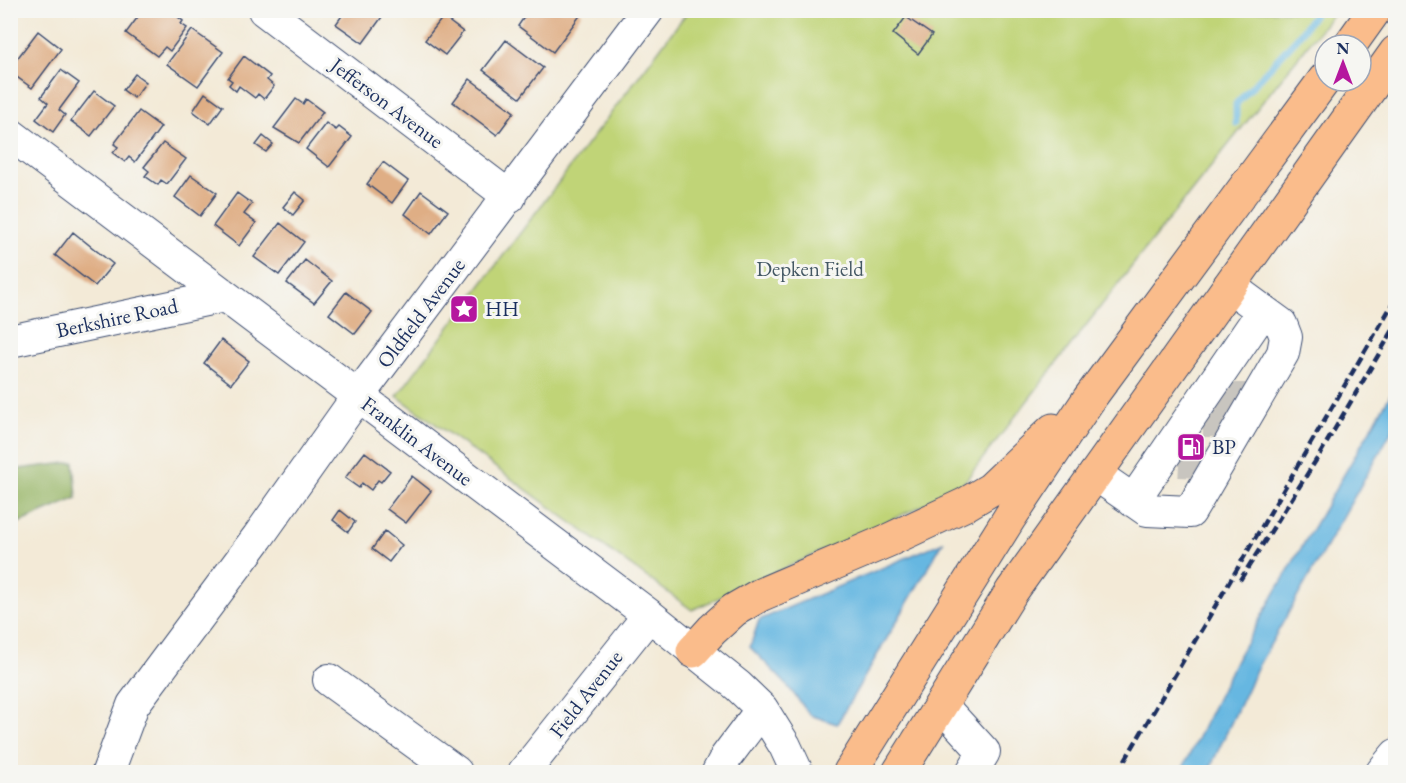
<svg xmlns="http://www.w3.org/2000/svg" width="1406" height="783" viewBox="0 0 1406 783" font-family="'EB Garamond',serif">
<style>
.green{fill:#c0d477;stroke:#6e826a;stroke-width:1.5}
.forest{fill:#98b668;stroke:#5a7263;stroke-width:1.5}
.water{fill:#66b7e1;stroke:#4073a0;stroke-width:1.5}
.lines{fill:none;stroke-linecap:round;stroke-linejoin:round}
.stream{stroke:#66b7e1;stroke-width:7}
.building{fill:#dfae85}
.minor-tunnel{stroke:#c8c5bf;stroke-width:32;stroke-dasharray:32 16;stroke-linecap:butt}
.minor-casing{stroke:#3b4b70;stroke-width:34}
.highway-casing{stroke:#3b4b70;stroke-width:35}
.minor{stroke:#fff;stroke-width:32}
.highway{stroke:#fabc8b;stroke-width:33}
.rail{stroke:#1b2f5e;stroke-width:4.5;stroke-dasharray:9 4.5;stroke-linecap:butt}
.labels{text-anchor:middle;stroke-width:6;stroke-linejoin:round;paint-order:stroke}
.street-label{font-size:21px;fill:#1b2f5e;stroke:#f6f6f2}
.park-label{font-size:21px;fill:#445864;stroke:#f6f6f2}
.poi-label{font-size:21px;fill:#1b2f5e;stroke:#f6f6f2;text-anchor:start}
</style>
<rect width="100%" height="100%" fill="#f6f6f2"/>
<filter id="ink" filterUnits="userSpaceOnUse"><feTurbulence type="fractalNoise" baseFrequency=".0167" numOctaves="2"/><feDisplacementMap in="SourceGraphic" scale="12" xChannelSelector="R" yChannelSelector="G"/><feConvolveMatrix kernelMatrix="1 2 1 2 8 2 1 2 1" color-interpolation-filters="sRGB"/></filter>
<filter id="wash" filterUnits="userSpaceOnUse"><feTurbulence type="fractalNoise" baseFrequency=".008" numOctaves="4" result="noise"/><feDisplacementMap in="SourceGraphic" scale="24" xChannelSelector="R" yChannelSelector="G"/><feGaussianBlur stdDeviation="1.35" result="paint"/><feColorMatrix in="noise" values="0 0 0 0 0 0 0 0 0 0 0 0 0 0 0 0 0 1.4 0 .05"/><feComposite in="paint" operator="in"/></filter>
<g filter="url(#wash)">
<rect width="100%" height="100%" fill="#f3ead7"/>
<path class="green" d="M688 11H1335L1143 252 959 489 692 610 397 396Z"/>
<path class="forest" d="M74 462 77 498 11 526V470Z"/>
<path class="water" d="M1395 387V425L1256 670 1208 772H1181L1236 660Z
M943 542 837 724 810 715 786 684 750 647 759 620Z"/>
<g class="lines">
<path class="stream" d="M1236 123V104L1298 37 1317 10"/>
</g>
<g id="blocks">
<path class="building" d="M143 10H169L183 21 181 24 187 28 170 51 165 47 157 56 126 33Z
M346 10H387L363 43 336 24Z
M529 10H578L582 13 553 52 518 26Z
M443 17 463 32 445 55 425 40Z
M906 17 932 35 918 54 893 34Z
M192 30 223 52 198 86 167 64Z
M38 31 61 49 32 88 10 72V68Z
M506 40 543 68 520 98 483 70Z
M244 56 270 76 267 80 274 86 264 99 258 94 255 98 239 86 236 91 229 85 232 81 228 78Z
M61 70 79 83 59 110 65 115 53 132 36 119 48 103 41 97Z
M135 74 146 82 134 98 123 90Z
M470 79 514 112 497 135 453 102Z
M94 91 114 106 91 136 71 121Z
M205 93 223 106 210 124 193 111Z
M296 99 303 104 306 99 323 112 299 143 274 128Z
M139 111 161 127 135 162 129 157 125 162 113 153 118 147 114 144Z
M326 123 336 130 339 127 352 137 329 167 306 149Z
M263 136 273 144 266 152 256 145Z
M163 143 186 159 167 184 161 180 158 185 145 176 149 171 144 167Z
M383 162 408 181 392 203 367 184Z
M191 175 217 193 200 216 175 197Z
M421 191 448 211 431 234 405 214Z
M295 192 305 200 293 215 283 207Z
M237 193 252 204 244 214 256 223 239 246 213 226Z
M280 223 304 242 279 275 254 257Z
M73 232 113 264 95 286 55 255Z
M305 260 332 281 314 303 287 283Z
M346 292 372 312 355 334 329 314Z
M221 340 249 361 231 384 204 363Z
M365 452 390 471 381 482 378 480 371 490 362 483 359 488 345 478Z
M412 476 431 491 406 523 387 509Z
M340 510 355 522 348 532 333 520Z
M385 531 402 545 389 562 372 549Z"/>
</g>
</g>
<g filter="url(#ink)">
<use href="#blocks" fill-opacity="0" stroke="#3b4b70" stroke-width="1.5"/>
<g class="lines">
<path class="minor-tunnel" d="M1217 399H1246
M1203 421H1233
M1179 461 1206 462"/>
<g class="minor-casing">
<path id="minor" d="M264 10 510 197
M10 134 649 615 738 686 762 709 785 746 797 772
M10 341 224 296
M1095 474 1147 510 1190 512 1283 353 1286 337 1281 324 1229 286
M1133 501 1263 311
M329 680 456 772
M941 705 984 752 972 772
M108 772 133 705 258 537 358 396 648 10
M524 772 649 615
M718 772 726 757 762 709
M1382 772 1396 755"/>
</g>
<g class="highway-casing">
<path id="highway" d="M1350 45 1375 10
M693 651 712 630 734 610 760 595 889 540 966 504 991 489 1053 430
M850 772 1010 517 1089 399 1325 79
M899 772 1012 591 1396 52"/>
</g>
<use href="#minor" class="minor"/>
<use href="#highway" class="highway"/>
<path class="rail" d="M1240 580 1320 454 1396 325
M1118 772 1396 298"/>
</g>
</g>
<defs>
<g id="sight-square" transform="scale(1.5)"><rect x="-9" y="-9" width="18" height="18" rx="4" fill="#b5179e" stroke="#f6f6f2"/><path d="M0-6L1.8-2.2L6-1.7L2.9 1.2L3.7 5.4L0 3.3L-3.7 5.4L-2.9 1.2L-6-1.7L-1.8-2.2Z" fill="#fff"/></g>
<g id="fuel-square" transform="scale(1.5)"><rect x="-9" y="-9" width="18" height="18" rx="4" fill="#b5179e" stroke="#f6f6f2"/><path d="M-5.5-6h7V0h2V4h1.3V-2.5L3-4.5l.8-.8L6-3V5H2.5V1h-1V6h-7ZM-4.2-4.7v3.2H.2V-4.7Z" fill="#fff"/></g>
</defs>
<g fill-rule="evenodd">
<use href="#sight-square" x="464" y="309"/>
<use href="#fuel-square" x="1191" y="447"/>
</g>
<g class="labels">
<g class="street-label">
<text transform="translate(387 103) rotate(37)" y="7">Jefferson Avenue</text>
<text transform="translate(421 313) rotate(-53)" y="7">Oldfield Avenue</text>
<text transform="translate(117 318) rotate(-12)" y="7">Berkshire Road</text>
<text transform="translate(417 441) rotate(37)" y="7">Franklin Avenue</text>
<text transform="translate(586 694) rotate(-52)" y="7">Field Avenue</text>
</g>
<g class="park-label">
<text x="810" y="276">Depken Field</text>
</g>
<g class="poi-label">
<text x="485" y="316">HH</text>
<text x="1212" y="454">BP</text>
</g>
</g>
<rect width="1406" height="783" fill="none" stroke="#f6f6f2" stroke-width="36"/>
<g transform="translate(1343 63)"><circle r="28" fill="#f6f6f2" stroke="#9ea6b7" stroke-width="1.5"/>
<path d="M0-4.5L10 22L0 15L-10 22Z" fill="#b5179e"/>
<text y="-9" font-size="16" font-weight="bold" text-anchor="middle" fill="#1b2f5e">N</text>
</g>
</svg>
